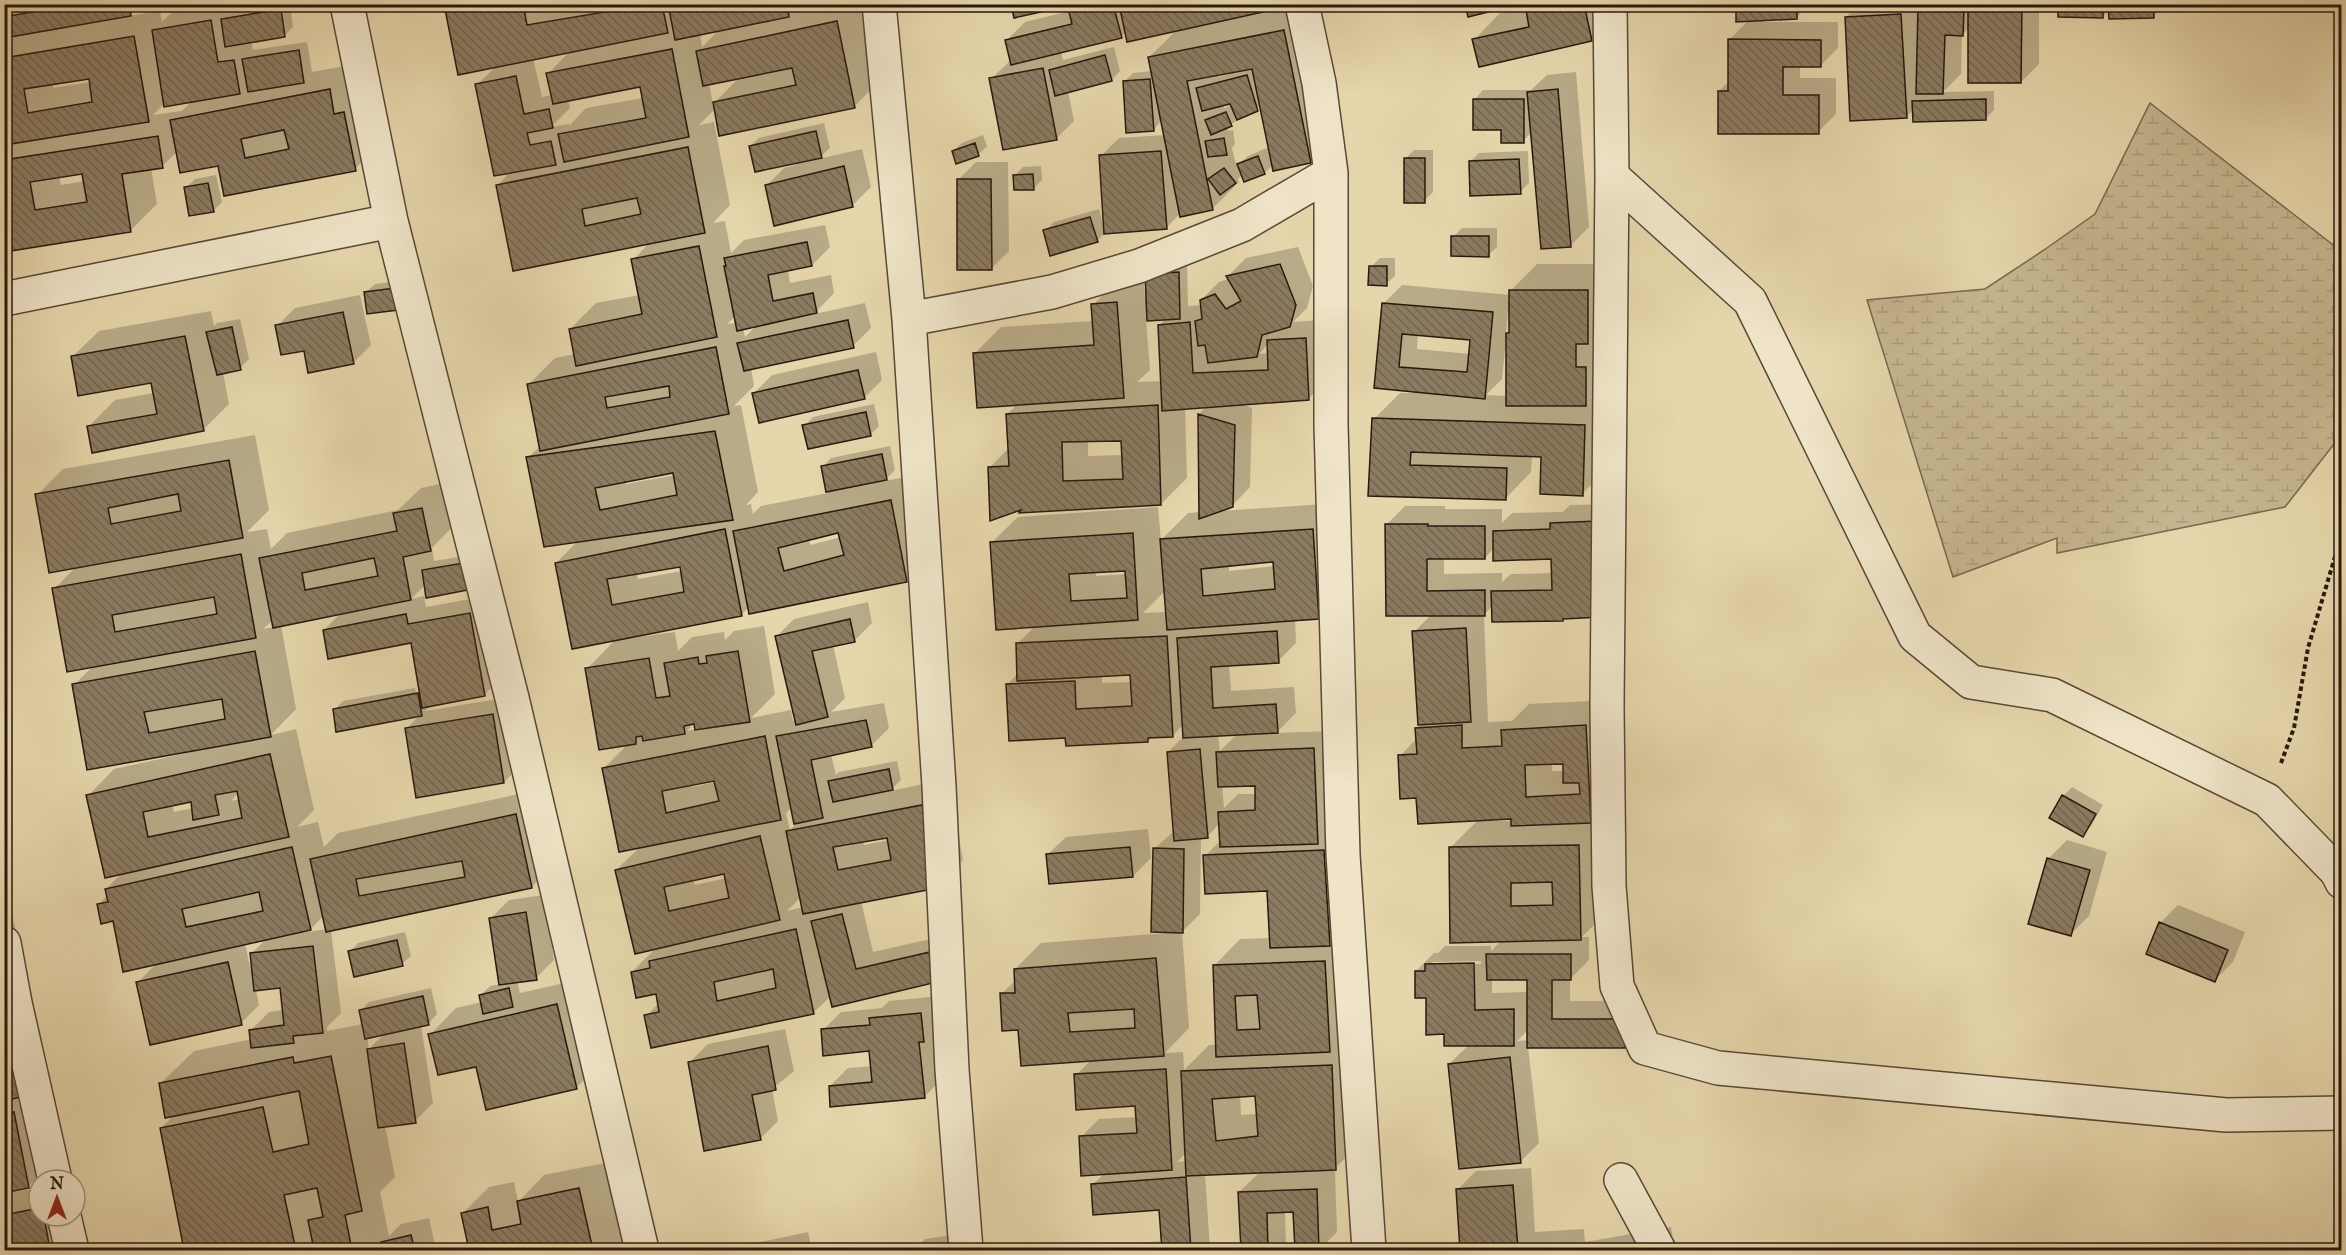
<svg xmlns="http://www.w3.org/2000/svg" width="2346" height="1255" viewBox="0 0 2346 1255" font-family="'IM FELL English',serif">
<style>
.wetland{fill:url(#wetland-marsh);stroke:#776850;stroke-width:1.5}
.shadow{fill:#0003;fill-rule:evenodd}
.building{fill:url(#building-back-hatch);stroke:#28190f;stroke-width:1.5;fill-rule:evenodd}
.lines{fill:none;stroke-linecap:round;stroke-linejoin:round}
.minor-casing{stroke:#584836;stroke-width:36}
.path{stroke:#28190f;stroke-width:4;stroke-dasharray:4.5 3;stroke-linecap:butt}
.minor{stroke:#efe4c8;stroke-width:33}
</style>
<defs>
<pattern id="wetland-marsh" width="20" height="14" patternUnits="userSpaceOnUse" patternTransform="scale(1.5)"><rect width="20" height="14" fill="#c6b690"/><path d="M1 5h8M5 5V1M11 12h8M15 12V8" fill="none" stroke="#aa9c7b"/></pattern>
<pattern id="building-back-hatch" width="6" height="6" patternUnits="userSpaceOnUse" patternTransform="scale(1.5)"><rect width="6" height="6" fill="#8b7b60"/><path d="M-1 5l2 2M0 0l6 6M5-1l2 2" fill="none" stroke="#72644e"/></pattern>
</defs>
<rect width="100%" height="100%" fill="#e6d6ab"/>
<filter id="stains"><feTurbulence type="fractalNoise" baseFrequency=".00333" numOctaves="4"/><feColorMatrix values="0 0 0 0 .2 0 0 0 0 .09 0 0 0 0 .02 0 0 0 .5 -.17"/></filter>
<radialGradient id="worn" r=".72"><stop offset=".6" stop-color="#630" stop-opacity="0"/><stop offset="1" stop-color="#630" stop-opacity=".3"/></radialGradient>
<path class="wetland" d="M2150 103 2341 251V435L2285 507 2057 553V538L1953 577 1867 300 1985 289 2044 250 2095 214Z"/>
<path class="shadow" d="M4 4H141L129 16 160 11 162 22 171 13 221 4H229L230 11 269 4H290L293 27 284 36 251 41 253 50 307 42 312 72 356 64 381 143 355 169 219 164 177 152 162 166 151 168 157 204 131 230 4 250ZM90 77 91 82 53 88V83ZM192 101 182 111 153 115 163 105ZM84 172 85 181 61 185 59 176Z
M446 4H661L663 14H666L664 4H799L793 10 821 4H865L880 80 854 107 716 108 699 125 714 122 730 205 713 223 725 221 731 253 744 240 825 225 830 247 812 265 788 270 790 283 831 275 834 293 814 314 865 303 871 328 853 346 751 368 754 386 734 406 741 405 758 492 746 505 751 504 753 514 761 506 828 493 823 467 831 458 890 446 895 470 884 481 917 475 932 555 906 581 749 607 742 614 573 647 556 563 579 540 528 458 541 445 528 385 555 358 575 354 570 329 596 303 640 295 633 260 650 242 514 269 497 186 511 171 477 85 496 66ZM720 29 702 47 700 33ZM570 51 548 74 552 95 542 97 533 58ZM740 77 713 104 709 84ZM641 85 643 98 586 108 569 126V124L551 127 570 108 568 100ZM735 317 736 323 727 324ZM757 325 745 337 743 328ZM674 472 675 475 626 484 625 481ZM839 531 841 537 810 545 809 539ZM681 565 682 571 638 579 637 573Z
M1069 4H1280L1272 12 1310 4 1336 135 1310 161 1273 165 1264 173 1243 174 1238 179 1239 182 1213 208 1181 213 1166 228 1106 232 1097 241 1045 231 1054 222 1099 209 1104 227 1101 156 1119 138 1165 135 1162 120 1154 129 1124 82 1133 73 1152 71 1149 57 1177 30 1126 32 1121 37 1061 52 1063 60 1114 47 1120 71 1112 80 1068 91 1074 121 1056 139 991 79 1011 60 1007 40 1025 22 1070 11ZM1229 72 1230 74 1218 77 1217 74ZM1231 102 1232 105 1224 108 1223 104ZM1261 106 1269 147 1248 156 1238 165 1235 161 1232 148 1235 144 1233 130 1228 131V126Z
M1526 4H1616L1618 14 1591 40H1474L1500 13 1527 8Z
M1738 4H1810L1796 18 1764 19V22H1838V48L1820 66H1800V78H1836V114L1818 132 1719 91 1729 81V40L1749 20Z
M1859 4H1919V8L1923 4H2039V64L2021 82 1969 28 1962 35 1961 74 1943 92 1994 91V110L1985 119 1914 109 1906 117 1846 17Z
M2060 4H2162V8L2153 17 2110 9 2102 17Z
M1576 72 1589 227 1571 245 1532 132 1523 141 1503 128 1475 99 1483 90H1531L1547 75Z
M824 123 830 148 818 159 862 149 871 187 853 205 775 224 766 186 784 168 796 165 795 162 750 146 759 138Z
M983 135 987 146 978 155 953 151 962 143Z
M1414 150H1433V192L1424 201 1405 159Z
M1528 151 1529 183 1520 192 1470 162 1479 153Z
M976 162H1008L1009 251 991 269 958 180Z
M1041 166 1042 180 1033 189 1014 176 1023 167Z
M216 175 222 202 213 211 186 188 195 179Z
M1462 228H1497V247L1488 255 1453 237Z
M1298 247 1313 286 1307 308 1293 322 1323 320 1326 381 1308 399 1240 404 1252 408 1250 487 1232 506 1220 511 1339 503 1345 591 1319 617 1295 619 1296 643 1278 661 1229 665 1231 691 1294 687 1296 713 1276 733 1331 731 1362 1142 1332 1171H1335L1337 1232 1326 1243H1340V1250H1242L1239 1192 1260 1172 1205 1174 1210 1250H1113L1120 1244 1163 1241 1161 1208 1092 1185 1105 1173 1081 1137 1099 1119 1138 1117 1137 1104 1076 1075 1091 1060 1019 1028 1001 994 1016 980 1015 969 1041 943 1166 933 1154 849 1174 831 1168 752 1184 736V724L1172 736 1152 737 1148 741 1066 737 1007 685 1018 673 1017 644 1036 625 991 543 1018 517 1158 507 1161 540 1188 513 1200 512 1199 414 1207 406 1185 408 1187 478 1161 504 1025 508 990 467 1009 448 1007 414 1018 404 975 353 1001 327 1094 321 1093 305 1119 279 1143 276 1145 297H1147L1146 275 1187 264 1188 306 1202 305 1201 300 1219 282 1230 278 1228 276 1246 258ZM1146 319H1166L1159 325 1162 381 1137 382 1150 370ZM1268 344 1269 353 1259 354ZM1122 439 1123 455 1088 456V440ZM1274 560V566L1229 571V565ZM1127 569V574L1096 576V571ZM1165 591 1167 612 1143 613ZM1132 674V682L1102 683V675ZM1237 734 1220 751 1218 735ZM1256 784V794H1238L1224 808 1222 785ZM1220 823 1221 840 1205 856 1268 889 1271 938 1240 939 1214 966 1217 1045H1209L1184 1070 1183 1052 1165 1053 1189 1028 1182 932 1200 914 1201 837H1207ZM1256 1094 1258 1114 1241 1115 1240 1096ZM1186 1153 1187 1161 1177 1162ZM1295 1210 1297 1245 1286 1246 1285 1211Z
M1380 258H1395V276L1386 284 1371 267Z
M1537 264H1613L1611 378 1591 398 1610 399 1608 468 1582 494 1542 455H1532L1531 472 1505 499 1370 494 1374 419 1400 393H1412V390L1376 387 1384 303 1402 285 1511 295V290ZM1508 311H1511V330L1506 335ZM1418 334 1472 338 1470 354 1417 349ZM1505 350H1507V396L1486 395 1502 379Z
M404 280 369 312 366 292 375 284Z
M360 295 371 345 353 363 305 349 277 326 295 308Z
M211 311 214 326 217 323 240 319 249 359 240 368 223 372 229 404 203 430 88 427 115 400 154 393 152 382 72 357 99 331Z
M876 352 882 380 864 398 754 393 772 375Z
M874 404 879 426 870 435 804 426 813 417Z
M255 435 269 510 247 532 267 529 271 549 287 533 398 510 421 488 448 482 456 523 432 548 434 561 472 555 476 580 426 584 411 599 424 596 426 607 487 596 502 677 484 695 430 706 425 711 510 697 522 764 504 782 406 729 420 715 334 710 343 701 415 688 419 710H422L412 642 324 630 341 613 281 625 296 709 271 735 296 729 314 810 297 827 318 822 324 847 338 833 542 789 558 860 532 887 331 930 341 1013 327 1027V1031L363 1024 360 1011 369 1002 431 988 437 1014 429 1023 421 1025 433 1103 415 1121 385 1125 395 1177 380 1192 389 1236 401 1224 429 1218 436 1250H186L161 1128 174 1115 160 1084 194 1051 252 1039 251 1030 269 1012 284 1010 281 987 256 990 259 1005 241 1023 138 982 158 962 98 905 108 895 106 889 123 872 88 796 114 769 187 753V750L89 768 74 685 93 666 54 589 76 567 37 495 63 469ZM273 620 274 627 263 629ZM239 792 240 799 231 801ZM192 801 193 808 174 812 172 804ZM324 915 327 929 308 932ZM267 938 251 954 253 966H250L245 943ZM385 1033 369 1049 367 1037Z
M1615 504 1618 598 1493 605 1484 615 1488 722 1512 721 1529 704 1611 700 1607 912 1582 937H1589V960L1570 979V1001H1642V1028L1624 1046H1528L1539 1143 1521 1161 1449 1064 1469 1045 1446 1032 1416 971 1434 953H1438L1445 946H1491V951L1502 940 1450 848 1479 819 1418 796 1400 756 1417 738V728L1422 723 1414 632 1431 615 1387 524 1405 506H1445V509H1502V523L1512 513 1563 512 1570 505ZM1494 548 1552 558 1553 573 1511 574 1502 582V573L1444 574V558H1485ZM1564 762V771H1552V763ZM1513 818V821H1492V819ZM1481 961V964L1432 965V962ZM1492 978H1529V992L1492 993ZM1529 1029V1040L1517 1041Z
M868 602 872 623 854 641 833 645 845 698 831 712 884 703 889 728 871 746 831 754 836 775 839 772 897 761 901 780 890 791 948 779 963 860 937 887 861 901 873 952 948 935 954 962 831 996 814 1012 653 1046 646 1016 659 1003 657 992 632 972 657 947 616 870 641 846 604 768 629 743 587 669 615 640 675 632 678 651 692 637 724 632 725 640 734 631 764 626 775 694 751 718 791 710 793 721 796 718 776 637 794 619ZM695 722 697 729 687 731ZM715 779 716 782 692 787 691 784ZM792 807 799 821 790 830 786 813ZM888 836 889 840 864 845 863 841ZM725 872 727 878 695 885 693 879ZM801 897 803 907 787 911Z
M2072 787 2103 805 2091 826 2082 835 2063 796Z
M1148 829 1151 858 1133 876 1048 854 1066 837Z
M2067 840 2107 852 2089 916 2071 934 2030 923 2049 858Z
M4 873 26 981 19 988 30 986 47 1070 54 1160 28 1187 4 1191Z
M544 895 554 960 536 978 517 981 520 993 583 979 603 1062 576 1088 477 1065 430 1035 456 1008 482 1002 481 995 490 986 501 984 491 918 509 900Z
M2178 905 2245 932 2233 962 2215 980 2160 923Z
M405 932 411 956 402 964 349 952 358 943Z
M939 996 942 1079 924 1097 830 1086 848 1068 872 1066 871 1050 823 1030 841 1012 882 1008 889 1001Z
M785 1029 794 1071 772 1089 778 1121 760 1139 690 1062 708 1044Z
M605 1163 622 1242 614 1250H471L463 1213 489 1187 514 1182 518 1202 544 1175Z
M1531 1168 1535 1232 1584 1229 1585 1242 1671 1227 1675 1250H1462L1458 1189 1476 1171Z
M39 1188V1216H75L76 1250H4V1194Z
M808 1232 812 1250H740L746 1245Z
M973 1232 976 1250H913L925 1239Z"/>
<path class="building" d="M4 4H7L9 16 81 4H129L131 16 4 38Z
M157 4H179L158 9Z
M444 4H553L524 9 527 25 605 12 604 4H662L668 33 458 75Z
M668 4H692L693 8 709 4H787L789 17 675 40Z
M1011 4H1058L1059 8 1014 18Z
M1067 4H1113L1122 38 1011 65 1005 40 1072 24Z
M1119 4H1154V7L1166 4H1276L1277 9 1127 42Z
M1465 4H1520L1468 17Z
M1525 4H1584L1592 41 1479 67 1472 39 1529 27Z
M1736 4H1797V19L1736 22Z
M1968 4H2022L2021 83H1968Z
M2058 4H2103V18L2058 17Z
M2108 4H2153L2154 18 2109 19Z
M1918 7 1964 9 1963 36 1945 35 1943 94H1916Z
M281 9 285 37 225 47 221 19Z
M1901 14 1907 118 1850 121 1845 17Z
M211 20 218 62 234 60 240 94 164 107 152 30Z
M837 21 855 108 719 136 713 102 796 85 792 68 703 86 696 51Z
M1284 30 1311 163 1273 171 1252 69 1187 81 1213 210 1180 217 1148 57Z
M134 36 149 122 4 145V58ZM89 79 92 102 28 113 24 89Z
M1728 39 1821 40V67H1783V95H1819V134H1718V91H1728Z
M672 49 689 137 564 162 558 134 646 118 640 87 553 104 546 73Z
M299 50 304 83 248 92 242 59Z
M1105 55 1112 81 1055 96 1049 70Z
M1043 68 1057 140 1003 150 989 78Z
M1247 75 1258 111 1237 120 1230 104 1202 111 1196 88Z
M516 76 524 114 549 109 553 128 527 133 530 145 551 141 556 165 494 176 475 84Z
M1150 79 1154 131 1126 133 1123 81Z
M330 89 334 114 344 112 356 171 224 196 218 166 180 173 170 120ZM284 130 289 149 245 158 241 139Z
M1558 89 1571 247 1541 249 1527 92Z
M1473 99H1524V143H1501V130H1473Z
M1986 99V120L1913 122 1912 101Z
M1226 112 1232 126 1211 135 1205 120Z
M816 131 822 158 755 172 749 146Z
M158 136 163 168 122 174 131 232 4 252V160ZM82 174 87 202 35 210 30 182Z
M1224 138 1227 155 1208 157 1205 141Z
M975 143 979 156 956 164 952 151Z
M688 147 705 233 513 271 496 185ZM637 198 641 214 585 226 582 209Z
M1161 151 1167 229 1104 234 1099 155Z
M1258 156 1265 174 1244 182 1237 164Z
M1404 158H1425V203H1404Z
M1519 159 1521 194 1470 196 1469 161Z
M844 166 853 207 774 226 765 185Z
M1224 168 1236 183 1220 195 1208 179Z
M1033 174 1034 190H1014L1013 175Z
M957 179H991L992 270H957Z
M208 183 214 212 189 216 184 187Z
M1090 217 1098 242 1050 256 1043 230Z
M1451 236H1489V257L1451 256Z
M807 242 812 266 768 275 773 301 813 293 817 313 737 331 724 266H726L724 258Z
M699 246 717 337 576 366 569 329 642 314 631 259Z
M1280 264 1296 305 1290 327 1262 335 1257 357 1208 363 1205 345 1198 346 1195 321 1202 319 1200 300 1215 294 1226 309 1241 301 1226 276Z
M1369 266H1387V286L1368 285Z
M1179 272 1180 319 1147 321 1145 274Z
M395 288 398 310 367 314 364 292Z
M1509 290H1588V344H1576V367H1586V406H1506V333H1509Z
M1117 302 1124 398 977 408 973 353 1094 345 1091 304Z
M1382 303 1493 312 1485 399 1374 388ZM1402 334 1470 340 1467 372 1399 367Z
M343 312 354 364 308 373 304 351 281 355 275 325Z
M848 320 854 348 744 371 737 343Z
M1190 322 1193 373 1268 370 1267 340 1306 338 1309 400 1162 411 1158 325Z
M232 327 241 370 217 375 206 332Z
M185 336 204 431 92 453 87 426 157 414 151 383 78 396 71 356Z
M716 347 729 414 540 451 527 384ZM669 386 670 397 607 408 605 397Z
M858 370 865 399 759 423 752 393Z
M1158 405 1161 505 1019 513 1021 510 990 521 988 467 1009 466 1006 414ZM1121 441 1123 479 1063 481 1062 442Z
M866 412 871 436 808 449 802 425Z
M1198 414 1235 425 1233 507 1199 519Z
M1372 418 1585 425 1583 496 1540 494 1541 457 1411 452 1410 465 1507 468 1506 500 1368 496Z
M715 431 733 520 544 547 526 457ZM673 473 677 495 600 510 595 488Z
M882 454 887 480 826 492 821 466Z
M229 460 243 538 49 573 35 494ZM178 494 181 511 111 524 108 508Z
M891 500 907 582 749 614 733 531ZM838 533 844 555 784 571 778 548Z
M422 508 431 551 403 557 411 600 273 628 259 558 397 531 393 513ZM374 558 378 576 305 590 302 573Z
M1598 521 1601 617 1563 619V621L1492 622 1491 591 1552 590 1551 559 1493 561V531L1550 529V523Z
M1385 524H1428V526H1485V559H1427V591L1485 590V616H1386Z
M725 529 742 616 572 649 555 563ZM680 567 684 592 612 605 607 579Z
M1313 529 1319 619 1167 630 1160 539ZM1273 562 1275 589 1203 596 1201 569Z
M1133 533 1138 620 996 630 990 542ZM1125 571 1127 598 1071 601 1069 574Z
M241 554 256 638 67 672 52 588ZM214 597 217 614 115 632 112 615Z
M463 563 468 590 426 598 422 570Z
M470 613 485 696 422 708 411 643 328 659 323 630 406 614 408 624Z
M850 619 855 642 812 651 828 717 796 725 775 636Z
M1466 628 1471 722 1418 725 1412 631Z
M1277 631 1279 663 1211 667 1213 708 1276 704 1278 733 1183 738 1177 638Z
M1167 636 1173 737 1148 738V742L1066 746 1065 738 1009 741 1006 684 1075 681 1076 709 1132 706 1130 675 1017 681 1016 643Z
M255 651 271 737 87 770 72 684ZM222 699 225 719 149 733 144 712Z
M738 651 750 722 695 730 694 724 684 726 685 734 643 741 642 736 636 737V744L599 750 585 668 649 658 656 698 670 696 664 663 698 657 699 664 707 663 706 656Z
M418 693 422 716 336 732 333 709Z
M493 714 504 783 416 798 405 728Z
M866 720 872 747 811 760 823 818 794 824 776 736Z
M1462 725V748L1502 746 1501 730 1586 725 1591 823 1511 826V819L1418 824 1416 798 1400 799 1398 755 1417 754 1415 728ZM1563 764V783H1579L1580 794 1526 797 1525 765Z
M765 736 781 820 619 852 602 768ZM714 781 719 801 666 813 662 791Z
M1314 748 1318 844 1220 847 1218 812 1255 810V786L1218 787 1216 752Z
M1200 749 1208 838 1174 841 1167 752Z
M270 754 289 837 105 878 86 795ZM237 791 242 818 148 837 143 812 191 802 193 820 219 815 215 795Z
M889 769 893 790 833 802 828 781Z
M2062 795 2096 814 2083 837 2049 818Z
M922 805 938 888 803 914 786 831ZM887 838 891 860 838 870 833 847Z
M516 814 532 888 326 932 310 859ZM462 861 465 877 359 896 356 879Z
M760 836 780 920 635 954 615 870ZM724 874 729 898 669 911 664 887Z
M1579 845 1581 940 1450 943 1449 847ZM1552 882 1553 905 1511 906V883Z
M292 847 311 930 123 972 113 921 101 924 97 904 108 902 105 889ZM259 892 263 911 186 927 182 909Z
M1130 847 1133 877 1049 884 1046 854Z
M1153 848 1184 849 1183 933 1151 932Z
M1324 850 1330 946 1270 948 1267 891 1205 894 1203 855Z
M2047 858 2090 870 2071 936 2028 924Z
M526 912 537 980 499 985 489 918Z
M842 914 856 969 930 952 937 982 832 1007 811 921Z
M2159 922 2228 950 2215 982 2146 954Z
M796 929 814 1014 651 1048 644 1015 659 1012 656 994 636 998 631 972 650 968 649 961ZM773 969 776 988 717 1001 714 982Z
M397 940 403 966 354 977 348 951Z
M313 946 323 1033 293 1036 294 1043 251 1048 249 1030 284 1025 280 988 254 991 250 953Z
M1486 954H1571V980H1552V1019H1625V1048H1527V980H1487Z
M1156 958 1164 1056 1021 1066 1018 1030 1002 1031 1000 993H1015L1014 969ZM1134 1009 1135 1028 1070 1032 1068 1013Z
M1325 961 1330 1052 1216 1057 1213 965ZM1257 995 1260 1029 1237 1030 1235 996Z
M228 962 242 1025 150 1045 136 982Z
M1474 963 1475 1010 1514 1009V1046H1444V1034L1426 1035V998H1415V971H1425V964Z
M509 988 513 1007 483 1014 479 995Z
M423 996 429 1025 365 1039 359 1010Z
M557 1004 577 1089 486 1110 476 1067 438 1075 428 1034Z
M921 1013 924 1042H919L925 1098 830 1107 829 1086 872 1082 869 1051 823 1056 821 1029 870 1025 869 1018Z
M4 1015 21 1097 4 1101Z
M404 1043 416 1123 378 1128 367 1049Z
M768 1046 776 1090 752 1095 761 1140 704 1151 688 1062Z
M331 1056 362 1211 345 1215 352 1250H314L308 1220 323 1217 317 1188 284 1195 296 1250H184L160 1128 263 1107 273 1152 309 1144 299 1091 165 1118 159 1083 293 1057 294 1063Z
M1510 1057 1521 1163 1459 1169 1448 1064Z
M1332 1065 1336 1170 1186 1176 1181 1071ZM1255 1096 1258 1136 1216 1141 1212 1099Z
M1166 1069 1172 1170 1081 1176 1079 1136 1137 1133 1135 1106 1076 1110 1074 1074Z
M14 1112 29 1188 4 1193V1114Z
M1186 1177 1191 1250H1162L1159 1210 1093 1215 1091 1184Z
M1513 1185 1518 1249 1566 1246V1250H1460L1456 1189Z
M579 1188 593 1250H469L461 1213 488 1207 492 1230 521 1224 517 1201Z
M1317 1189 1319 1250H1295L1293 1212 1267 1213 1268 1250H1241L1238 1192Z
M39 1208V1216H44L50 1250H4V1215Z
M411 1235 415 1250H383L381 1242Z"/>
<g class="lines">
<g class="minor-casing">
<path id="minor" d="M347 4 391 221 512 698 642 1250
M879 4 909 319 939 786 952 1070 966 1250
M1302 4 1319 83 1331 173V425L1343 855 1369 1250
M1610 4 1612 176 1607 706 1609 886 1617 986 1645 1048 1718 1068 2226 1115 2342 1113
M1612 176 1750 301 1915 636 1971 682 2052 695 2267 800 2337 872 2342 882
M4 299 391 221
M909 319 1052 292 1139 266 1242 225 1331 173
M4 943 15 1003 55 1180
M1621 1180 1659 1250
M64 1216 72 1250"/>
</g>
<path class="path" d="M2281 763 2294 728 2308 648 2342 533"/>
<use href="#minor" class="minor"/>
</g>
<rect width="2346" height="1255" fill="none" stroke="#e6d6ab" stroke-width="24"/>
<rect x="6" y="6" width="2334" height="1243" fill="none" stroke="#28190f" stroke-width="3"/>
<rect x="12" y="12" width="2322" height="1231" fill="none" stroke="#28190f" stroke-width="1.5"/>
<g transform="translate(57 1198)"><circle r="28" fill="#efe4c8" stroke="#9f937e" stroke-width="1.5"/>
<path d="M0-4.5L10 22L0 15L-10 22Z" fill="#8f2418"/>
<text y="-9" font-size="16" font-weight="bold" text-anchor="middle" fill="#28190f">N</text>
</g>
<rect width="100%" height="100%" filter="url(#stains)"/>
<rect width="100%" height="100%" fill="url(#worn)"/>
</svg>
